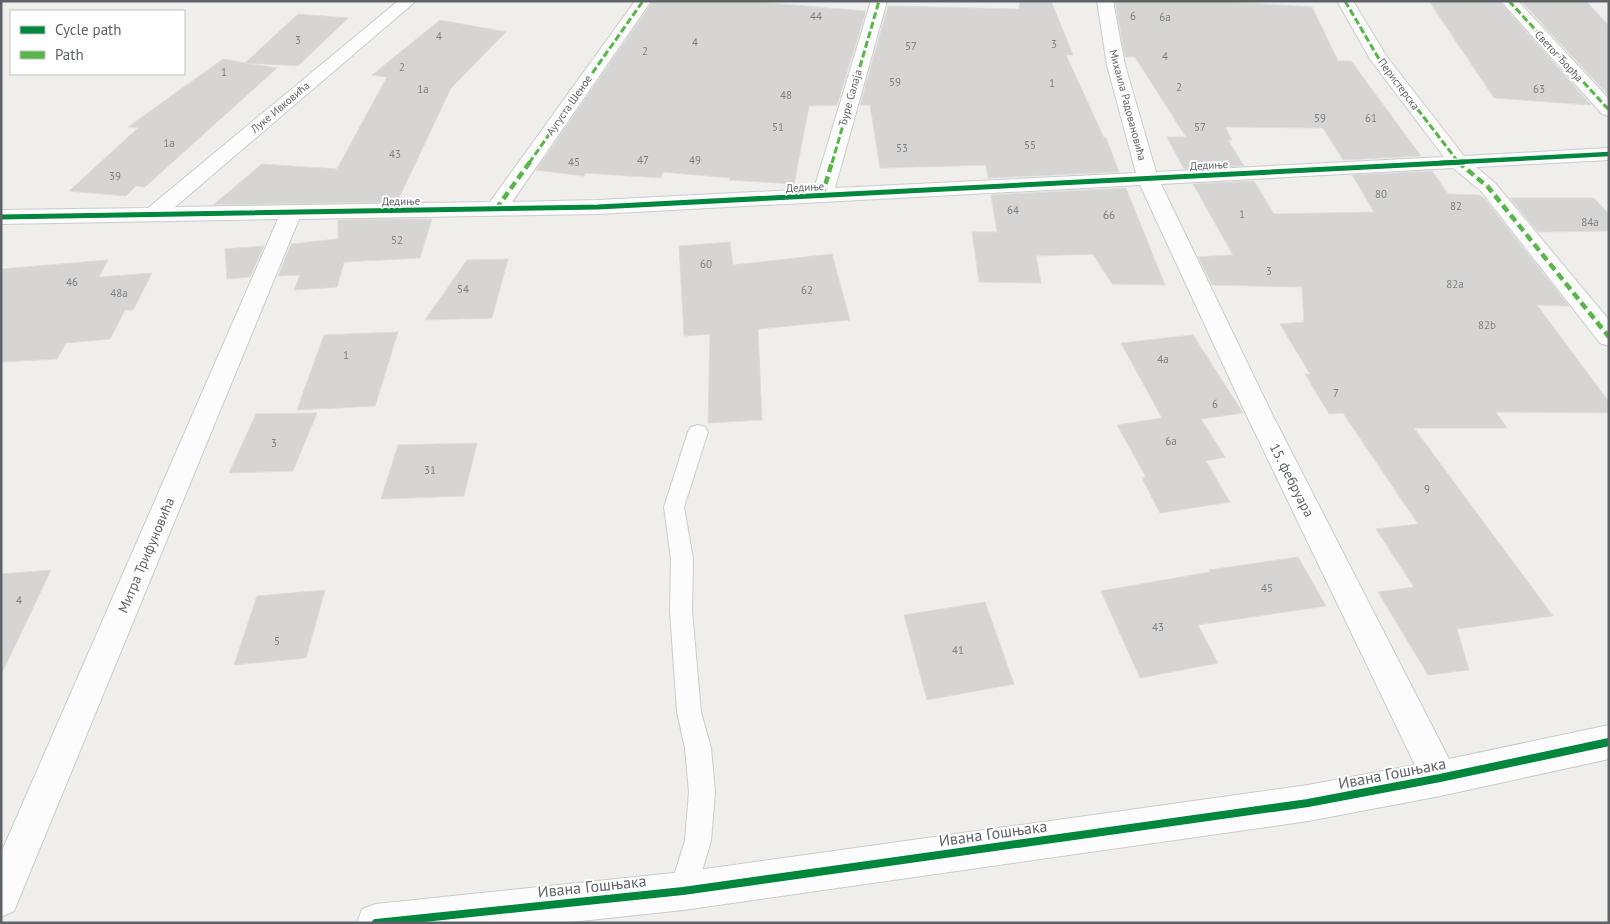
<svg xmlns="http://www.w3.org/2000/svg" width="1610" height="924" viewBox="0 0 1610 924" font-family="'PT Sans',sans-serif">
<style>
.building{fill:#d6d5d3;stroke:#deddd9}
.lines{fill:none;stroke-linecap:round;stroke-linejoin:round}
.lane-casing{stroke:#cbcccc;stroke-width:2}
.street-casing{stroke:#cbcccc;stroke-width:2}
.lane{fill:#fdfcfc;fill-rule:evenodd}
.street{fill:#fdfcfc;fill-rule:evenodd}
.quiet-far1{stroke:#58b549;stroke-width:3;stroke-dasharray:7 3;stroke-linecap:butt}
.quiet{stroke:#58b549;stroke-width:4.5;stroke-dasharray:8 4.5;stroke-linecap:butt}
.cycleway-far2-casing{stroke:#fff;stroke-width:6}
.cycleway-far1-casing{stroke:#fff;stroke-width:8}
.cycleway-casing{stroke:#fff;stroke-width:11}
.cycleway-far2{stroke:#00873e;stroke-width:4.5}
.cycleway-far1{stroke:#00873e;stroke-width:5}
.cycleway{stroke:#00873e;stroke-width:8}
.labels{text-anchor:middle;stroke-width:4;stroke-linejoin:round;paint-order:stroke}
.number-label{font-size:11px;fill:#7e8184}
.far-street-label{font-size:11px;fill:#5f6368;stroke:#fff}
.street-label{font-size:14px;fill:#5f6368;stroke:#fff}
.near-street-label{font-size:16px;fill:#5f6368;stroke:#fff}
</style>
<rect width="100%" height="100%" fill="#efeeea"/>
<path class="building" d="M653 1H745L866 11 837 105 809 106 794 184 729 180 730 178 663 172 661 178 586 173 584 176 536 170Z
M1020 1H1051L1073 55H1066L1104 138H1106L1119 172 988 178 986 165 880 168 870 105H860L888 6 1019 9Z
M1115 1H1213L1312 7 1338 61H1351L1421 156 1343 160 1323 128 1225 127 1232 140H1228L1244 166 1184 169 1167 137H1186L1135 57H1125Z
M1429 1H1499L1591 105 1494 98Z
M1521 1H1586L1609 26V96Z
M298 14 348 18 298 66 246 63 277 68 145 187 136 186 126 196 69 191 138 128 128 127 223 59 245 63Z
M440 20 506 32 451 88 397 202 213 205 262 164 337 169 387 77 372 75Z
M1432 171 1448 194 1479 195 1484 198 1569 306 1537 305 1609 402V413L1496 412 1507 428H1414L1553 616 1457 629 1469 670 1428 675 1378 592 1414 587 1376 529 1418 524 1343 413 1329 414 1305 374H1310L1280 324 1304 322 1302 287 1212 285 1198 257 1233 255 1193 184 1254 181 1274 214 1374 212 1352 175Z
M1126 188 1165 285 1112 284 1093 254 1036 256 1041 283 979 282 972 232H997L991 195Z
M1510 198H1594L1609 214V231L1538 232Z
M389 219H432L420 258 344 262 337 287 294 290 300 275 278 276 291 244 338 239V220Z
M730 242 733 265 832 254 850 320 758 329 762 420 708 423 710 334 684 336 679 246Z
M264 246 250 277 227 279 225 249Z
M508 259 492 318 425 320 467 260Z
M108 260 99 277 152 273 133 310H125L110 339 66 343 57 359 1 362V269Z
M398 332 375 406 297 410 324 335Z
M1193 335 1243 413 1201 419 1225 457 1206 461 1230 502 1160 513 1142 478 1146 477 1117 425 1162 418 1121 343Z
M317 413 293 471 229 473 256 414Z
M477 443 464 496 381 499 398 445Z
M1298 557 1326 606 1198 625 1218 663 1140 678 1101 591 1210 572 1209 570Z
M51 570 1 675V574Z
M325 590 306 658 234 665 257 596Z
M985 602 1014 684 927 700 904 615Z"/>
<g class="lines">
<g class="lane-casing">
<path id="lane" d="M698 425 705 427 708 432 684 507 693 559 692 611 701 712 711 748 715 792 711 841 693 901 683 905 673 901 669 891 685 841 689 792 685 748 677 712 670 611 671 559 664 507 688 432 691 427Z"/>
</g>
<g class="street-casing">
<path id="street" d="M398 1H416L175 207 490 202 635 1H651L512 202 598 200 814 189 871 1H887L835 188 1136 173 1107 65 1097 1H1113L1125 65 1156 172 1444 157 1370 59 1337 1H1353L1387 57 1464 156 1609 148V160L1476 167 1495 183 1609 320V346L1600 343 1481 191 1453 168 1161 184 1272 414 1449 759 1609 725V759L1440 796 1308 821 683 910 562 923H357L362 909 376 904 683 872 1308 785 1415 765 1246 414 1140 185 598 214 299 219 14 911 1 917V853L278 219 1 224V210L148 208Z
M1501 1H1518L1609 99V116L1602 114Z"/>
</g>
<use href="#lane" class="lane"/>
<use href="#street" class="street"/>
<path class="quiet-far1" d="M1345 1 1379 59 1459 163
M1509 1 1609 110
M529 163 643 1
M832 163 879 1"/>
<path class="quiet" d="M1458 162 1488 187 1609 337
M822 196 832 162
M496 209 530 162"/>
<g class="cycleway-far2-casing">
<path id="cycleway-far2" d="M1440 163 1609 154"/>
</g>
<g class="cycleway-far1-casing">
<path id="cycleway-far1" d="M1 217 598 207 1464 162"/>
</g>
<g class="cycleway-casing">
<path id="cycleway" d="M376 923 683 891 1308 803 1440 778 1609 742"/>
</g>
<use href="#cycleway-far2" class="cycleway-far2"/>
<use href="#cycleway-far1" class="cycleway-far1"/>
<use href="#cycleway" class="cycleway"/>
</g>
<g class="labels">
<g class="number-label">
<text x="816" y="20">44</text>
<text x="1133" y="20">6</text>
<text x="1165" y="21">6a</text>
<text x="439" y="40">4</text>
<text x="298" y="44">3</text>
<text x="695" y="46">4</text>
<text x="1054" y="48">3</text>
<text x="911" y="50">57</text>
<text x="645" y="55">2</text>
<text x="1165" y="60">4</text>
<text x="402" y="71">2</text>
<text x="224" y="76">1</text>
<text x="895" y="86">59</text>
<text x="1052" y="87">1</text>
<text x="1179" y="91">2</text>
<text x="423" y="93">1a</text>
<text x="1539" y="93">63</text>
<text x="786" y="99">48</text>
<text x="1320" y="122">59</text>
<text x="1371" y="122">61</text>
<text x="778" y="131">51</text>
<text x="1200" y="131">57</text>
<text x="169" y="147">1a</text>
<text x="1030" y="149">55</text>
<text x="902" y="152">53</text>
<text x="395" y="158">43</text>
<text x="643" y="164">47</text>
<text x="695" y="164">49</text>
<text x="574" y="166">45</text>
<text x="115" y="180">39</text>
<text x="1381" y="198">80</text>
<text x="1456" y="210">82</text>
<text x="1013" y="214">64</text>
<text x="1242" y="218">1</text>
<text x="1109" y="219">66</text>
<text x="1590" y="226">84a</text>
<text x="397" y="244">52</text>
<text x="706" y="268">60</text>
<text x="1269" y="275">3</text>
<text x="72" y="286">46</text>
<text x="1455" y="288">82a</text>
<text x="463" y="293">54</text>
<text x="807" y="294">62</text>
<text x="119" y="297">48a</text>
<text x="1487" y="329">82b</text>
<text x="346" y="359">1</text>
<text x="1163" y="363">4a</text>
<text x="1336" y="397">7</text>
<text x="1215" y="408">6</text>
<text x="1171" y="445">6a</text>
<text x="274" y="447">3</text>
<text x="430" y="474">31</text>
<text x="1427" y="493">9</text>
<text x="1267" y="592">45</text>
<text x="19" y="604">4</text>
<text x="1158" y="631">43</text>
<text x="277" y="645">5</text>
<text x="958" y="654">41</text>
</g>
<g class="far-street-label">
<text transform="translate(1559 56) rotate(47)" y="4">Светог Ђорђа</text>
<text transform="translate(1399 84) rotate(53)" y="4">Перистерска</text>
<text transform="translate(850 98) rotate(-74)" y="4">Ђуре Салаја</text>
<text transform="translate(569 105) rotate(-55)" y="4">Аугуста Шеное</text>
<text transform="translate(1128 105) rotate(75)" y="4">Михаила Радовановића</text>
<text transform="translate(280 107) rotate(-40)" y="4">Луке Ивковића</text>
<text transform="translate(1209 165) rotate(-3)" y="4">Дедиње</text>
<text transform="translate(805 187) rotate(-3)" y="4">Дедиње</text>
<text transform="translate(401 201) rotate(-1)" y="4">Дедиње</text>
</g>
<g class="street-label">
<text transform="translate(1292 480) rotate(63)" y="5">15. фебруара</text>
<text transform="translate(146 555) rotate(-67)" y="5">Митра Трифуновића</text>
</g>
<g class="near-street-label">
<text transform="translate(1392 773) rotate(-11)" y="6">Ивана Гошњака</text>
<text transform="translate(993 833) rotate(-8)" y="6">Ивана Гошњака</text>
<text transform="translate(592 886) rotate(-6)" y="6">Ивана Гошњака</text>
</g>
</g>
<rect width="1610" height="924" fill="none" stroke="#5f6368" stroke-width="5"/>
<rect x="10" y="10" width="175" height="65" fill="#ffffff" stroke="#bfc1c3"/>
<rect x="20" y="26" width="25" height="8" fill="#00873e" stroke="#bfc1c3"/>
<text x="55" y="35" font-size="15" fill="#5f6368">Cycle path</text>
<rect x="20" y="51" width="25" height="8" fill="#58b549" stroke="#bfc1c3"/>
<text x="55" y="60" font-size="15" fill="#5f6368">Path</text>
</svg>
